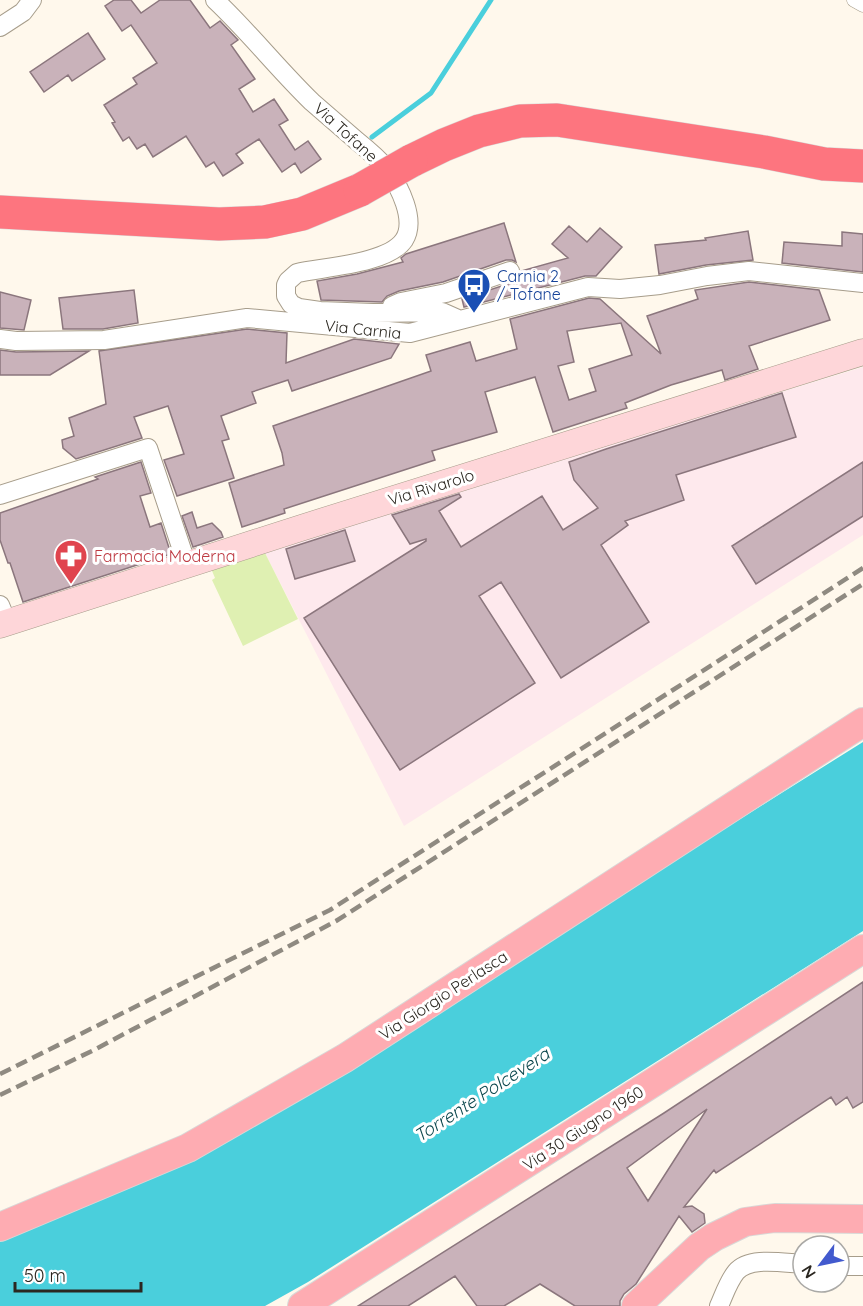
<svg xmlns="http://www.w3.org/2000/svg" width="863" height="1306" viewBox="0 0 863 1306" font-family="Quicksand,sans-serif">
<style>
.industrial{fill:#fee9ed}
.green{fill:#dff0b2}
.water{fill:#4acfdc}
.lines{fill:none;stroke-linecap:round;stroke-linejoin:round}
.stream{stroke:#4acfdc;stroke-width:5}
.building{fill:#c9b2ba;stroke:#8b767d;stroke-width:1.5;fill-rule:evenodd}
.pedestrian-casing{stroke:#a79d8b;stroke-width:15}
.minor-casing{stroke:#a79d8b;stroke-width:20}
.secondary-casing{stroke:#a79d8b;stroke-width:27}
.primary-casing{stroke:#d9d8d7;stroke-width:30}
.motorway-casing{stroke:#d9d8d7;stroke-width:34}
.pedestrian{stroke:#fff;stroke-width:14}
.minor{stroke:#fff;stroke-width:18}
.secondary{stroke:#fed6d9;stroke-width:26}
.primary{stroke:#feacb2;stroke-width:28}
.motorway{stroke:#fd757f;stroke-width:33}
.rail{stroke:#8f8a81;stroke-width:4.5;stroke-dasharray:12 6;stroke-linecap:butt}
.motorway-bridge-casing{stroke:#d9d8d7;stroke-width:34;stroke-linecap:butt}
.motorway-bridge{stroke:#fd757f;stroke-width:33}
.labels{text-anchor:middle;stroke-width:6;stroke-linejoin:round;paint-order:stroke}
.street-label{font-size:16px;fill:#2b2720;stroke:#fff}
.transit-label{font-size:16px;fill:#164399;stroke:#fff;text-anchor:start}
.health-label{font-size:16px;fill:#be3a42;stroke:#fff;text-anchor:start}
.water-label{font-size:18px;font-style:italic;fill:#0b474d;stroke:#fff}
</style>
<rect width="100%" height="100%" fill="#fff8ec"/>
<path class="industrial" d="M863 367V535L404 826 262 547 465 488Z"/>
<path class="green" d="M262 547 298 619 243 646 212 580 215 578 210 566Z"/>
<path class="water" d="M863 742V931L308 1282 265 1306H0V1239L577 921Z"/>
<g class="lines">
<path class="stream" d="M372 137 431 93 491 0"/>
</g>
<path class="building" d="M114 0H131L141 13 160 0H190L210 28 220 21 238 40 231 45 255 79 239 89 253 112 274 99 288 120 279 125 295 150 308 141 321 159 301 173 295 163 282 172 259 139 236 154 243 163 223 176 214 162 206 167 186 136 153 157 145 144 137 149 129 137 123 141 112 123 115 122 104 105 137 84 133 78 157 63 131 25 122 31 105 6Z
M88 33 105 59 72 81 68 75 44 92 30 72Z
M504 223 516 262 512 260H506L443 282 399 291 387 296 382 302 321 300 317 281 357 274 403 262 401 258 406 254Z
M569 226 587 242 600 228 622 247 596 276H585L464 307 462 299 514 282 519 278 521 271 568 258 552 244Z
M748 231 753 260 706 265 659 274 655 245 706 240 705 238Z
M842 232 863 234V272L782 263 784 242 842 246Z
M749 282 819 290 830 320 749 346 758 369 725 380 722 370 671 385 625 403 627 408 553 432 535 377 485 392 497 432 432 451 435 460 284 509 285 513 242 527 229 483 284 465 282 453 273 426 431 371 426 355 470 342 476 361 517 349 510 319 589 298 600 299 661 354 647 316 698 299 695 290ZM621 323 632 355 589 369 596 391 569 400 558 366 574 362 567 331Z
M134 290 138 323 103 329H63L59 298Z
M0 292 31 300 24 330 0 328Z
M247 329 287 333 286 363 354 339 399 344 391 358 292 391 288 380 252 392 256 403 221 416 229 439 222 441 234 478 177 496 164 460 184 454 168 406 134 417 142 438 76 459 63 448 62 440 74 436 69 418 106 404 99 351Z
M0 350 16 352 89 351 50 375H0Z
M782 393 796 437 676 475 684 500 625 521 628 525 601 545 649 622 561 678 501 582 479 596 535 683 400 770 304 618 426 541V539L410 544 392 515 459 494 461 497 439 511 461 547 542 496 563 530 598 508 574 480 569 462 606 449Z
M141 462 151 493 140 496 150 527 161 523 171 554 23 602 10 563H8L0 540V513L98 479 95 477Z
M863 462V516L756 584 732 546Z
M192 512 197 528 212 523 221 532 223 537 193 547 182 516Z
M345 530 355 561 295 579 286 549Z
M863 982V1102L853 1108 847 1097 836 1105 831 1097 716 1173 714 1170 684 1207 692 1206 704 1214 705 1223 692 1232 679 1216 636 1284 624 1294 620 1301V1306H575L540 1284 504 1306H477L455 1276 408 1306H358L664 1113ZM707 1109 648 1201 627 1168Z"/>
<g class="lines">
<g class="pedestrian-casing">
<path id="pedestrian" d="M854 0 863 5"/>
</g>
<g class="minor-casing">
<path id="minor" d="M215 0C249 32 278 69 312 102 327 115 342 128 357 141 367 149 378 158 387 169 399 186 417 220 404 240 388 264 324 267 297 273L288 281 286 285V296L291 304 299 308 320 311 373 313 442 312 460 320
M0 27 23 12 32 0
M392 306 401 302 446 293 510 271
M0 339 16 341 104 340 247 318 410 333 588 287 620 289 660 285 707 276 749 271 863 283
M0 495 148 448 187 565
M0 605 7 622
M839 1266H863
M719 1306C724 1295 728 1282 736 1272 749 1256 783 1263 803 1264"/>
</g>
<g class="secondary-casing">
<path id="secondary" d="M0 625 301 528 863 352"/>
</g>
<g class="primary-casing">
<path id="primary" d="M0 1227 188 1148 345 1058 863 722
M302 1306 863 949
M636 1306 699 1247 714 1237 745 1222 775 1218 863 1219"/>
</g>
<g class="motorway-casing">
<path id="motorway" d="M411 161 444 145 479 131 520 121 557 120 764 152 824 164 863 166
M0 212 219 224 265 222 302 214 360 190"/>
</g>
<use href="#pedestrian" class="pedestrian"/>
<use href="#minor" class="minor"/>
<use href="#secondary" class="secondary"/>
<use href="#primary" class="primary"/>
<use href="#motorway" class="motorway"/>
<path class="rail" d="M0 1074 330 910 863 568
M0 1095 94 1050 336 921 863 584"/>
<g class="motorway-bridge-casing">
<path id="motorway-bridge" d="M360 190 411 161"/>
</g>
<use href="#motorway-bridge" class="motorway-bridge"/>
</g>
<defs>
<g id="bus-pin" transform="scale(1.725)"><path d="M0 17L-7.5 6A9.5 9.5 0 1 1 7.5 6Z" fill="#1a4fb4" stroke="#fff"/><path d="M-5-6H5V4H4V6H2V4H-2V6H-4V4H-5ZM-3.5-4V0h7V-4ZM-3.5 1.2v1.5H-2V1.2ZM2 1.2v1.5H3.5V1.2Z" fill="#fff"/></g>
<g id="pharmacy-pin" transform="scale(1.725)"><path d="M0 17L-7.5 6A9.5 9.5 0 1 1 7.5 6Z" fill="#e0444e" stroke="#fff"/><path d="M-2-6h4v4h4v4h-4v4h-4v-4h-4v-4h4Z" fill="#fff"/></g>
</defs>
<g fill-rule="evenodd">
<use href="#bus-pin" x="474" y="285"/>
<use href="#pharmacy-pin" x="71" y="556"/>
</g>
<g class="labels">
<g class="street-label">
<text transform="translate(346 132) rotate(42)" y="6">Via Tofane</text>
<text transform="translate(363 329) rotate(6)" y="6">Via Carnia</text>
<text transform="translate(431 487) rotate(-17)" y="6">Via Rivarolo</text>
<text transform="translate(443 995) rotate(-33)" y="6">Via Giorgio Perlasca</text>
<text transform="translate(583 1128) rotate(-33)" y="6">Via 30 Giugno 1960</text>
</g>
<g class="transit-label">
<text x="497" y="282">Carnia 2<tspan x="497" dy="18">/ Tofane</tspan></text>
</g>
<g class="health-label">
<text x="94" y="562">Farmacia Moderna</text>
</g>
<g class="water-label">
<text transform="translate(482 1095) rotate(-33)" y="6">Torrente Polcevera</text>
</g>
</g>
<g transform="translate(821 1264) rotate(238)"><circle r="28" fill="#ffffff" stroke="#aaa9a6" stroke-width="1.5"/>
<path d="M0-4.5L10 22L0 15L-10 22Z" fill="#425ace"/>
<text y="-9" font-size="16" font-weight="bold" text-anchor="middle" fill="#2b2720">N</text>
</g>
<path d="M15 1282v9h126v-9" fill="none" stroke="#2b2720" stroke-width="3"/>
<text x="24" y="1282" font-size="18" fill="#2b2720" stroke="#ffffff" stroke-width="4.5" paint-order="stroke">50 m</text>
</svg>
